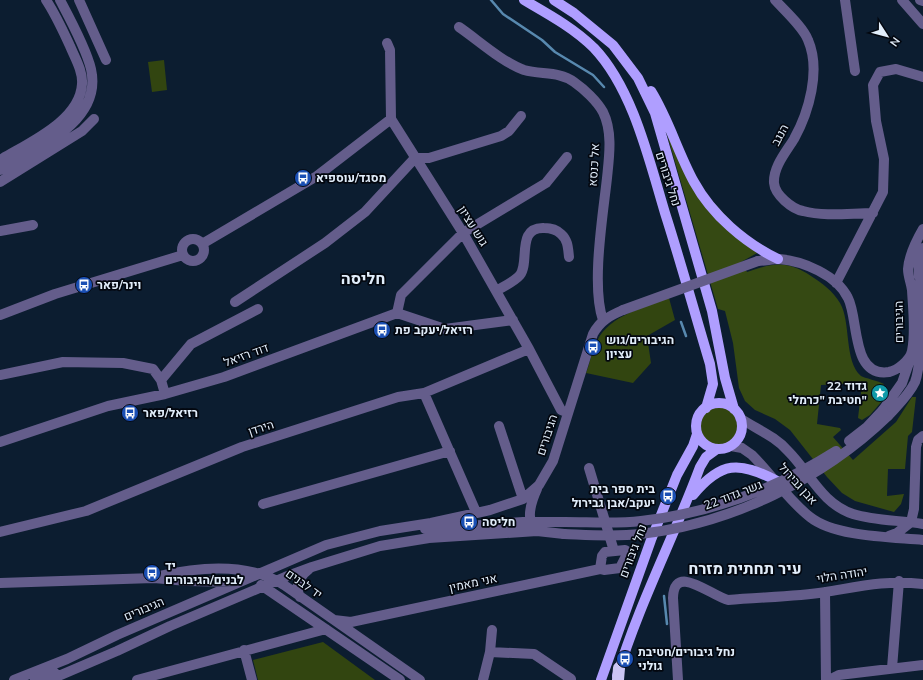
<svg xmlns="http://www.w3.org/2000/svg" width="923" height="680" viewBox="0 0 923 680" font-family="Mulish,Heebo,sans-serif">
<style>
.green{fill:#324510}
.forest{fill:#354913}
.lines{fill:none;stroke-linecap:round;stroke-linejoin:round}
.stream{stroke:#5889af;stroke-width:2.5}
.minor{stroke:#645d8b;stroke-width:10}
.major{stroke:#af9eff;stroke-width:10}
.highway{stroke:#cbc6f4;stroke-width:12}
.minor-bridge{stroke:#645d8b;stroke-width:10}
.labels{text-anchor:middle;stroke-width:3.5;stroke-linejoin:round;paint-order:stroke}
.street-label{font-size:12px;fill:#e1edfa;stroke:#03070f}
.poi-label{font-size:12px;font-weight:bold;fill:#e1edfa;stroke:#03070f;text-anchor:start}
.district-label{font-size:16px;font-weight:bold;fill:#e1edfa;stroke:#03070f}
</style>
<rect width="100%" height="100%" fill="#0c1d30"/>
<path class="green" d="M164 60 167 90 152 92 148 62Z
M669 298 675 320 647 336 651 363 633 383 586 373C590 363 592 351 597 341 610 315 643 308 669 298Z
M700 426a19 19 0 1 1 38 0a19 19 0 1 1-38 0Z
M323 642 375 680H258L253 660Z"/>
<path class="forest" d="M666 131 684 170 759 252 741 262 747 272C773 263 787 260 811 276 822 283 833 291 840 303 851 321 844 362 861 376 864 378 879 381 884 384L880 390H873L871 396 883 400 870 415 862 420 858 418 861 393 859 383 821 385 817 424 840 428 841 430 833 437 853 460 896 422 912 397H916L912 432 908 436 905 469H888L887 496 904 494 901 504 894 512 855 501 842 493 827 477 790 430 775 419 755 410 745 401 739 388 733 343 725 311 718 309Z"/>
<g class="lines">
<path class="stream" d="M491 0 503 14 542 40 555 52 593 75 604 87
M681 322 686 336
M664 596 667 624"/>
<path class="minor" d="M79 0 106 60
M775 0C785 11 803 27 808 40 821 70 809 112 794 139 786 152 773 167 774 183 775 195 792 209 803 211 825 217 851 213 873 213
M845 0 855 71
M902 0 923 24
M920 0 923 1
M459 27C478 40 502 62 524 70 541 75 559 71 574 82 584 89 597 101 603 112 613 132 609 158 607 178 603 215 591 286 603 320
M387 43 390 50 391 119 463 233 529 349 561 410 568 413
M0 160C28 143 80 121 82 84 83 71 75 58 70 46 63 31 56 15 46 0
M0 170C36 149 103 122 91 69 86 48 70 19 60 0
M0 182 82 131 94 119
M0 231 33 225
M182 250a11 11 0 1 1 22 0a11 11 0 1 1-22 0Z
M202 244 317 176 391 119
M758 261C765 261 772 259 779 259 803 261 837 275 848 298 859 319 851 378 889 372 898 370 910 360 912 351 916 332 913 309 912 290 911 283 908 276 908 269 909 255 916 241 923 229
M919 276 918 262 923 248
M836 283 883 192 884 159 876 121 873 85 880 72 896 69 923 77
M496 291C504 286 514 282 520 275 530 262 516 227 544 228 550 228 557 230 561 234 568 240 568 248 569 257
M235 302 325 243 365 212 415 158H429L501 136 509 131 521 116
M397 313 401 295 463 233 546 183 567 157
M397 313 445 329 513 320
M0 315 55 294 183 255
M0 375 63 362 123 363 153 369 161 380 165 394
M161 380 191 344 258 309
M424 393 476 512
M883 410 902 383 911 357
M888 416C898 405 909 395 915 382 923 360 921 303 920 277L923 268
M740 418C756 429 775 436 788 451 810 473 822 504 853 514 875 521 900 520 923 524
M499 426 523 499
M0 442 108 406 165 394 224 377 397 313
M731 446 742 448 752 455C772 475 788 500 810 517 835 537 891 537 923 540
M589 468 614 551
M263 504 450 451
M533 527C526 516 532 500 537 489
M425 529 523 522H565
M0 532 86 511 242 447 398 397 424 393 529 349
M889 536 897 533 911 522 914 509 916 447 918 440 923 436
M625 550 628 552 620 568 604 570 600 569 602 556 605 552Z
M159 576C198 567 248 562 284 585L420 680
M0 583 154 578 187 581 238 582
M261 585 400 680
M825 592 826 680
M300 597C294 586 300 576 309 569
M334 620 351 622 600 569
M244 650 252 680
M490 652 534 654 571 679
M892 668 899 581
M14 680 67 659 117 635 326 545 380 531 431 523 490 510 523 499 539 485 553 461 593 334C600 321 609 316 623 310
M35 680 55 673
M49 680 117 651 170 626 285 577 312 567 380 546 429 538 537 531 564 534
M137 680 326 629
M483 680 490 652 492 630
M678 680 673 598C674 562 711 596 728 600 760 597 794 597 826 592 862 586 886 580 923 584
M829 680 839 675 923 665"/>
<path class="major" d="M524 0C548 14 574 28 594 48 633 89 649 160 665 213 681 263 695 314 710 364L713 384 706 408
M554 0 574 13 613 45 638 78 655 113 712 311 725 378 734 409
M651 91C669 120 678 153 694 182 712 215 745 243 778 259
M696 426a23 23 0 1 1 46 0a23 23 0 1 1-46 0Z
M693 495C721 461 739 461 777 481
M617 676C639 604 674 537 700 467L706 457 717 449
M601 680 651 540 677 475 693 446 697 434"/>
<path class="highway" d="M618 680 619 668"/>
<path class="minor-bridge" d="M623 310 758 261
M849 441 867 427 883 410
M565 522C590 522 616 524 641 521 712 513 776 489 836 451
M564 534C589 535 615 537 640 534 731 524 823 479 888 416"/>
</g>
<defs>
<g id="bus-disc" transform="scale(0.9)"><circle r="9.5" fill="#1a4fb4" stroke="#03070f"/><path d="M-5-6H5V4H4V6H2V4H-2V6H-4V4H-5ZM-3.5-4V0h7V-4ZM-3.5 1.2v1.5H-2V1.2ZM2 1.2v1.5H3.5V1.2Z" fill="#fff"/></g>
<g id="sight-disc" transform="scale(0.9)"><circle r="9.5" fill="#0f9aa8" stroke="#03070f"/><path d="M0-6L1.8-2.2L6-1.7L2.9 1.2L3.7 5.4L0 3.3L-3.7 5.4L-2.9 1.2L-6-1.7L-1.8-2.2Z" fill="#fff"/></g>
</defs>
<g fill-rule="evenodd">
<use href="#bus-disc" x="303" y="178"/>
<use href="#bus-disc" x="84" y="285"/>
<use href="#bus-disc" x="382" y="330"/>
<use href="#bus-disc" x="593" y="347"/>
<use href="#sight-disc" x="880" y="393"/>
<use href="#bus-disc" x="130" y="413"/>
<use href="#bus-disc" x="668" y="496"/>
<use href="#bus-disc" x="469" y="522"/>
<use href="#bus-disc" x="152" y="573"/>
<use href="#bus-disc" x="625" y="659"/>
</g>
<g class="labels">
<g class="street-label">
<text transform="translate(780 135) rotate(-62)" y="4">הנגב</text>
<text transform="translate(594 165) rotate(-87)" y="4">אל כנסא</text>
<text transform="translate(668 179) rotate(72)" y="4">נחל גיבורים</text>
<text transform="translate(473 226) rotate(58)" y="4">גוש עציון</text>
<text transform="translate(899 322) rotate(-91)" y="4">הגיבורים</text>
<text transform="translate(246 355) rotate(-20)" y="4">דוד רזיאל</text>
<text transform="translate(261 428) rotate(-18)" y="4">הירדן</text>
<text transform="translate(547 435) rotate(-72)" y="4">הגיבורים</text>
<text transform="translate(798 484) rotate(48)" y="4">אבן גבירול</text>
<text transform="translate(733 495) rotate(-21)" y="4">גשר גדוד 22</text>
<text transform="translate(633 551) rotate(-69)" y="4">נחל גיבורים</text>
<text transform="translate(842 575) rotate(-9)" y="4">יהודה הלוי</text>
<text transform="translate(473 583) rotate(-12)" y="4">אני מאמין</text>
<text transform="translate(304 584) rotate(35)" y="4">יד לבנים</text>
<text transform="translate(144 609) rotate(-23)" y="4">הגיבורים</text>
</g>
<g class="poi-label">
<text x="316" y="182">מסגד/עוספיא</text>
<text x="97" y="289">וינר/פאר</text>
<text x="395" y="334">רזיאל/יעקב פת</text>
<text x="606" y="344">הגיבורים/גוש<tspan x="606" dy="14">עציון</tspan></text>
<text x="867" y="390" text-anchor="end">גדוד 22<tspan x="867" dy="14">חטיבת "כרמלי"</tspan></text>
<text x="143" y="417">רזיאל/פאר</text>
<text x="655" y="493" text-anchor="end">בית ספר בית<tspan x="655" dy="14">יעקב/אבן גבירול</tspan></text>
<text x="482" y="526">חליסה</text>
<text x="165" y="570">יד<tspan x="165" dy="14">לבנים/הגיבורים</tspan></text>
<text x="638" y="656">נחל גיבורים/חטיבת<tspan x="638" dy="14">גולני</tspan></text>
</g>
<g class="district-label">
<text x="363" y="284">חליסה</text>
<text x="745" y="574">עיר תחתית מזרח</text>
</g>
</g>
<g transform="translate(887 36) rotate(126)" stroke="#03070f" stroke-width="3" paint-order="stroke">
<path d="M0-3L7 15L0 10L-7 15Z" fill="#e1edfa"/>
<text y="-6" font-size="11" font-weight="bold" text-anchor="middle" fill="#e1edfa">N</text>
</g>
</svg>
